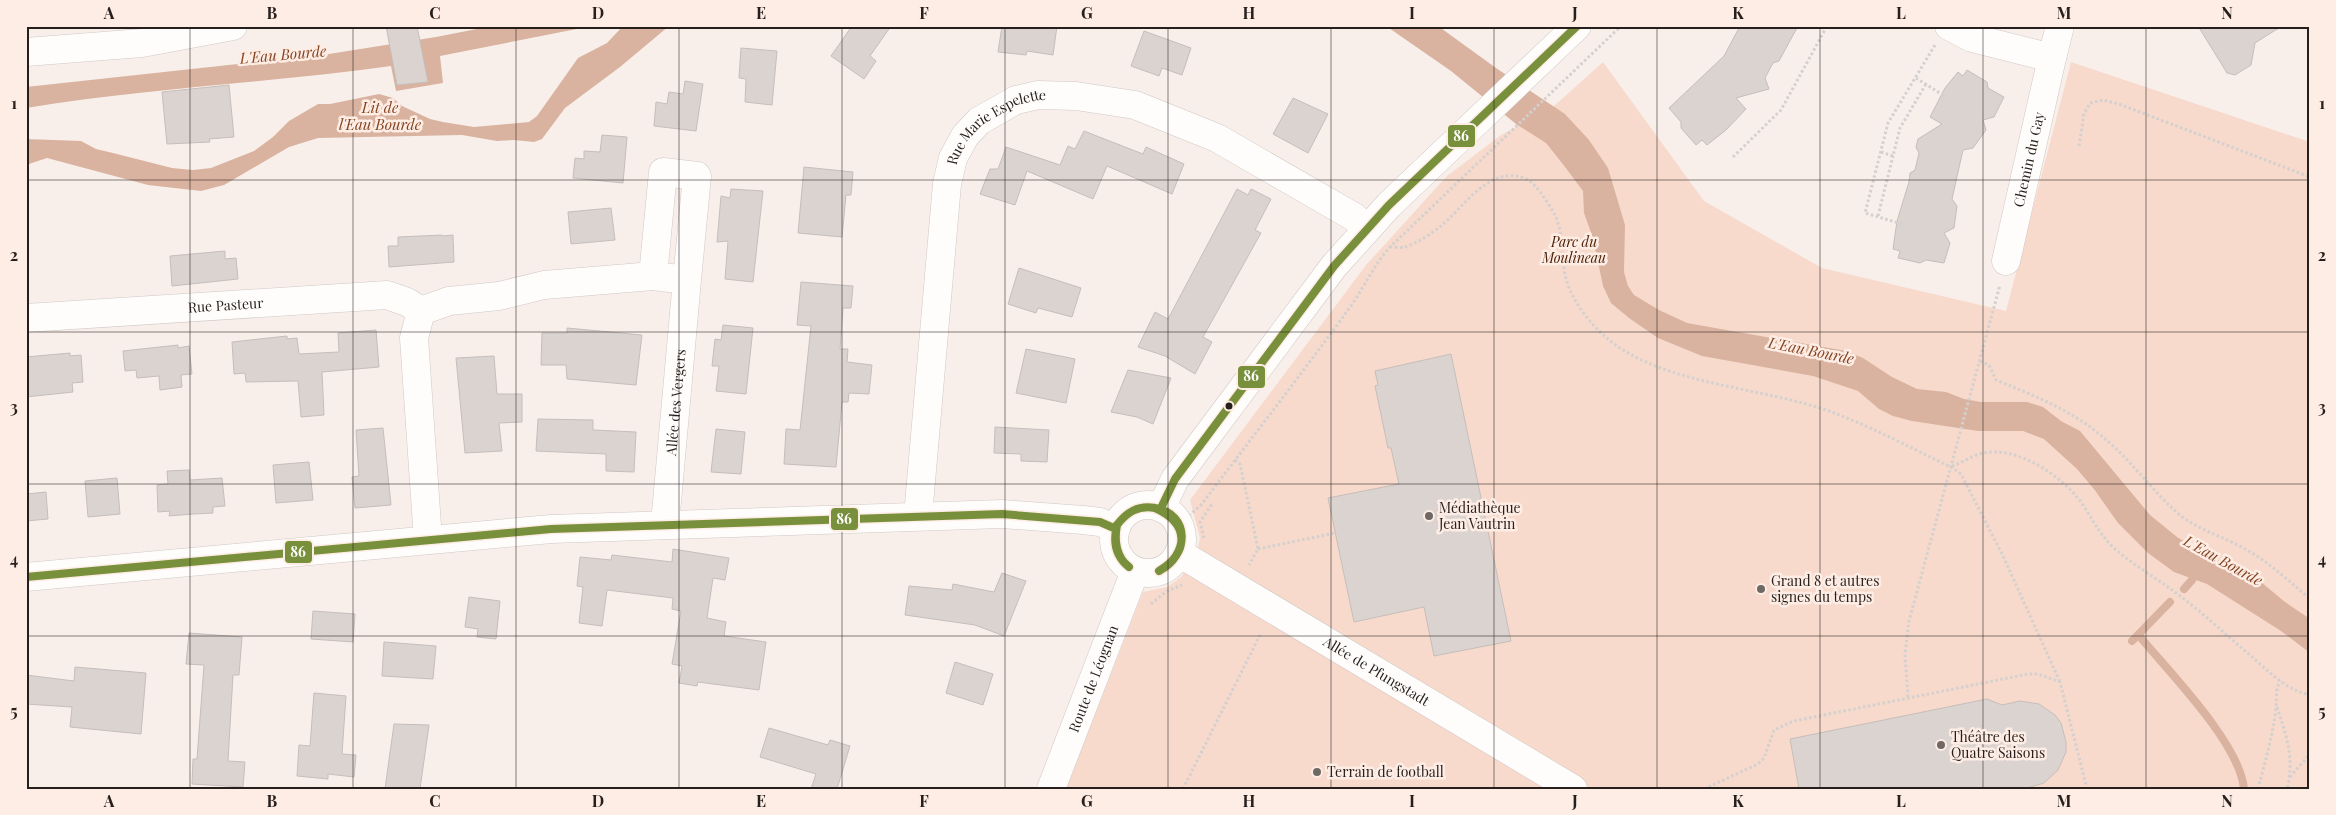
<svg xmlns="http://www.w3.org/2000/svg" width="2336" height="815" viewBox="0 0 2336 815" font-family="'Playfair Display',serif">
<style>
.green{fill:#f7dacc}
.water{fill:#d9b3a0}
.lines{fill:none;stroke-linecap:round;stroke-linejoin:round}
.stream{stroke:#d9b3a0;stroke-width:8}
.building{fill:#dbd3d0;stroke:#c6bebb}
.minor-casing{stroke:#d0c8c4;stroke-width:29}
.path{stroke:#d3d0cf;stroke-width:3;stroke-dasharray:2.5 2.5;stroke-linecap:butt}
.minor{stroke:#fefdfc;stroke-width:28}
.bus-1-casing{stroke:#feede5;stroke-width:11}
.bus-1{stroke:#78903c;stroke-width:8}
.grid{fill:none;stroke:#271f1c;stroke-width:1;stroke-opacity:0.55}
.bus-dot{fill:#271f1c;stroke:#feede5;stroke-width:2}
.poi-dot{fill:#706864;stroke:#feede5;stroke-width:2}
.labels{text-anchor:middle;stroke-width:5;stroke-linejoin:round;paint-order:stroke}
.street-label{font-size:14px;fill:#271f1c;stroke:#feede5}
.park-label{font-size:14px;font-style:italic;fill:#4b1c00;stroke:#feede5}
.poi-label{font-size:14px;fill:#271f1c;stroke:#feede5;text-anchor:start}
.water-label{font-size:15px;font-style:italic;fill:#83431f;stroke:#feede5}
.line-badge{stroke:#feede5;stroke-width:2}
.badge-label{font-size:14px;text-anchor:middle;font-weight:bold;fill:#fff}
.neatline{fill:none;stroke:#271f1c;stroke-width:2}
.grid-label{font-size:16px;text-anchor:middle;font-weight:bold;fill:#271f1c}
</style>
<rect width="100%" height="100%" fill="#f8efeb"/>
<path class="green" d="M1603 62 1704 201 1822 268 2006 311 2071 62 2310 142V789H1066L1143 592 1167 587 1181 577 1196 557 1200 538 1190 500 1366 265 1447 176 1501 135 1554 106Z"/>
<path class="water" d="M492 26H592L440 56 443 83 396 91 391 66C270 83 147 88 26 108V87L329 54 436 37Z
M623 26H669L620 67 565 108 542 139 534 142 514 140 497 141 462 135 318 138 289 147 224 185 201 191 148 185 47 158 26 165V139L81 141 96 149 113 153 172 168 193 170 211 168 254 151 273 137 289 121 318 104H330L379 94 393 98 402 106 430 119 443 122 474 127 529 122 537 116 578 58 607 43Z
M1386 26H1438L1496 68 1565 114 1589 140 1608 168 1625 225 1624 272 1628 286 1634 295 1659 310 1687 323 1846 351 1863 358 1892 377 1917 389 1946 392 1964 399 1981 402H2027L2043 407 2061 421 2080 431 2150 515 2177 537 2209 556 2255 577 2285 602 2310 619V653L2281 631 2207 584 2174 572 2148 553 2118 523 2094 489 2077 469 2044 439 2023 431H1978L1912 421 1893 416 1879 409 1858 391 1813 376 1702 356 1658 338 1629 318 1611 303 1603 286 1593 238 1584 213 1583 191 1562 163 1546 143 1516 124 1451 71Z"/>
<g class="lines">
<path class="stream" d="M2184 589 2192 580
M2141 638C2171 674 2240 744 2244 789
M2132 641 2170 602"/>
</g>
<path class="building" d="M386 26H417L428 82 397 85Z
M852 26H891L870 56 876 61 864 79 831 56Z
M1002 26H1057L1053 55 1027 51 1026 55 998 52Z
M1740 26H1798L1779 61 1773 63 1765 78 1769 89 1736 98 1746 109 1726 130 1707 145 1702 140 1696 145 1681 128V122L1669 108 1724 56Z
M2198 26H2282L2255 43 2251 65 2235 75 2227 73Z
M1144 31 1191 48 1182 75 1162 68 1159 76 1131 66Z
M741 48 777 51 772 105 745 102 746 79 739 78Z
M1967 70 1987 82 1988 88 2004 97 1994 117 1983 120 1986 130 1973 148 1963 150 1952 199 1957 206 1954 228 1944 233 1950 243 1944 263 1926 260 1920 263 1898 258 1900 251 1893 249 1897 221 1909 182 1910 173 1915 170 1919 153 1916 147 1918 139 1942 124 1930 117 1945 88 1958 72 1963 76Z
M685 81 703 84 696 131 654 126 656 102 667 104 669 92 683 94Z
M229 85 234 137 209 139 210 142 167 144 162 92Z
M1293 98 1328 114 1308 153 1273 134Z
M1084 131 1143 154 1146 147 1184 164 1172 194 1107 166 1093 199 1027 171 1015 205 980 194 990 169H998L1006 147 1060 165 1068 146 1075 149Z
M602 135 627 137 623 183 573 178 575 158 584 159V151L600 152Z
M804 167 853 172 851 195H846L842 237 798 233Z
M731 189 763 191 753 282 725 279 728 241 717 242 721 196 730 198Z
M1237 189 1248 195 1251 189 1271 199 1255 230 1261 233 1203 337 1212 342 1195 374 1165 356 1138 347 1155 312 1168 319Z
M611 208 615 240 571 244 568 212Z
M442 235V236L453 235 454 262 389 267 388 246H398V237Z
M225 251V259L236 258 238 279 172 286 170 256Z
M1019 268 1081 288 1072 317 1038 308 1036 313 1008 304Z
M801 282 853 286 851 308H843L840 349H848L847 362 872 365 869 394 849 393 848 402H842L836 467 784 464 786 429 800 430 811 326 797 325Z
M723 325 753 328 746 394 716 391 719 366H712L715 339 721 340Z
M567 328 642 335 636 385 567 379 566 365H541L542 333H567Z
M376 330 379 367 322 372 324 415 301 417 298 381 246 382 245 373 234 374 232 342 287 336V339L297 338 299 354 339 352 338 333Z
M178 345V348L189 346 192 374 181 375 182 387 160 390 159 376 137 378 136 370 125 371 123 351Z
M1026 349 1075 359 1066 403 1016 393Z
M70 353V356L81 355 83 382 72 383 73 392 26 397V357Z
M1451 354 1511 641 1434 656 1424 607 1354 622 1328 498 1399 484 1391 448H1388L1375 386 1378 385 1375 371Z
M494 356 497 394H522V422L499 423 502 451 465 453 456 358Z
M1128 370 1171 378 1153 424 1137 417 1111 412Z
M538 419 593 420V430L636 432 634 472 606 471V454L536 451Z
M995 427 1049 430 1047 462 1021 461V454L994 453Z
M383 428 391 505 355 508 352 477 359 476 356 430Z
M716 429 745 432 741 474 711 472Z
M309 462 313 500 276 503 273 465Z
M189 470 190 480 222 478 225 506 213 507V513L193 514 169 516 170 511 158 512 157 485 168 484 167 471Z
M117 478 120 514 88 517 85 481Z
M46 492 48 519 26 521V494Z
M673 549 729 558 725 580 713 578 707 618 726 622 724 636 766 642 759 690 698 682 697 686 679 683 682 666 672 664 681 611 672 609 673 598 607 590 602 626 579 623 583 587 577 586 580 557 611 560 612 555 672 562Z
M1002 573 1026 581 1004 636 975 625 905 615 909 586 952 590 953 584 994 592Z
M469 597 500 601 496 639 477 637 478 629 465 627Z
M313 611 355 614 353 642 311 639Z
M189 633 242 637 239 675H233L228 761 245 762 243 787 192 784 193 759H197L204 665 186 664Z
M384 642 436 646 433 679 382 676Z
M955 662 993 674 983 705 946 693Z
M75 667 146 673 141 734 70 727 72 707 26 704V675L74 681Z
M314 693 346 696 342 754 356 755 354 777 328 774V779L297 776 299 745 310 746Z
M1987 699 2002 705 2020 701 2039 704 2055 715 2061 723 2066 742V752L2058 770 2044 783 2024 789H1799L1790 739Z
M394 724 429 725 420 789H385Z
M769 728 828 745 830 740 850 746 837 789H811L816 774 760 757Z"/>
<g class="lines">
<g class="minor-casing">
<g id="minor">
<path d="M1949 26 1972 38 2052 58 2060 26"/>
<path d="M26 52 142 43 233 26"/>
<path id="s1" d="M2006 261 2052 58"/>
<path id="s2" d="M26 318 387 295 407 302 421 311"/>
<circle cx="1148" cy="539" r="34"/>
<path d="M1161 508 1175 479 1334 266 1389 205 1577 26"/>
<path id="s3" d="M918 516 947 184 953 158 965 136 979 121 1016 100 1038 95 1076 96 1135 105 1217 138 1354 217 1367 228"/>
<path id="s4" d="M665 524 687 280 653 276 663 172 697 176 687 280"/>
<path d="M428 540 414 338 421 311 449 301 499 296 544 285 653 276"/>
<path id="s5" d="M1179 553 1573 789"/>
<path d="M26 577 551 529 1002 514 1083 520 1100 522 1116 529"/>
<path id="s6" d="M1051 789 1135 571"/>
</g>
</g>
<path class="path" d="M1916 78 1946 97
M2079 146 2084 114 2090 103 2103 100 2119 104 2310 177
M1881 152 1893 156 1900 128 1926 84
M1733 157 1781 110 1827 26
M1878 216 1893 156
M1902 224 1865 213 1888 123 1935 45
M1390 247C1394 247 1401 248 1405 247 1416 244 1432 233 1441 226 1463 208 1487 168 1521 177 1530 179 1535 186 1541 193 1547 202 1555 212 1558 223 1564 242 1561 263 1567 282 1572 299 1586 318 1598 330 1654 387 1762 385 1834 413 1874 428 1913 449 1951 467L1961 474 2003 556 2060 682
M1980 361 1989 365 1996 380C2040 398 2079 413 2114 447 2137 468 2156 495 2180 515 2200 531 2225 537 2247 550 2270 563 2290 582 2310 599
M1235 460 1240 464 1258 549 1249 565
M1952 466C1962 463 1973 455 1983 453 2019 446 2061 476 2081 502 2092 518 2099 534 2114 548 2132 564 2153 576 2172 590 2200 610 2225 634 2251 656 2268 671 2286 690 2310 695
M1185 519 1201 505C1250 440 1300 376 1348 310 1363 290 1373 266 1390 247L1621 26
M1204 538 1200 522 1212 504
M1258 549 1335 533
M1151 604 1167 591 1182 585
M1908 697 1905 655 1909 621 2000 285
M2277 707C2286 735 2295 758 2287 789
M2290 777 2310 754
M1183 789 1261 633
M1704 789 1758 764 1764 758 1774 730 1794 721 2028 674H2038L2060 682 2087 789
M2258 789C2265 762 2273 735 2276 708 2277 697 2275 691 2280 681"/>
<use href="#minor" class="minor"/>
<g class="bus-1-casing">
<path id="bus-1" d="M1155 508C1191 514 1189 556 1159 571
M1155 508C1189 523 1190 552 1159 571
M1161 508 1175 479 1334 266 1389 205 1577 26
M1117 525C1114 540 1116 557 1129 567
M1117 525C1113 541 1115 556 1129 567
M1117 525C1127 512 1138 505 1155 508
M26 577 551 529 1002 514 1100 522 1116 529"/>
</g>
<use href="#bus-1" class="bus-1"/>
</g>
<path class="grid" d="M190 26V789M353 26V789M516 26V789M679 26V789M842 26V789M1005 26V789M1168 26V789M1331 26V789M1494 26V789M1657 26V789M1820 26V789M1983 26V789M2146 26V789M26 180H2310M26 332H2310M26 484H2310M26 636H2310"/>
<circle class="bus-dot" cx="1229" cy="406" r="4.5"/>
<g class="poi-dot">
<circle cx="1429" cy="516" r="5"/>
<circle cx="1761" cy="589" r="5"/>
<circle cx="1941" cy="745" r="5"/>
<circle cx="1317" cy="772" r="5"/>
</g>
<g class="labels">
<g class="street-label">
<text dy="5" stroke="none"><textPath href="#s3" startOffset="416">Rue Marie Espelette</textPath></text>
<text dy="5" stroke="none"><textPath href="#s1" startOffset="104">Chemin du Gay</textPath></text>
<text dy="5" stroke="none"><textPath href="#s2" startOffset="200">Rue Pasteur</textPath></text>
<text dy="5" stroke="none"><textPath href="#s4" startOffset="122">Allée des Vergers</textPath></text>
<text dy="5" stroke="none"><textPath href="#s5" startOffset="230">Allée de Pfungstadt</textPath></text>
<text dy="5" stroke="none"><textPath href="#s6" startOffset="118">Route de Léognan</textPath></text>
</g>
<g class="park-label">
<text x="1574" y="247">Parc du<tspan x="1574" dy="16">Moulineau</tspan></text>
</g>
<g class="poi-label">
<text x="1439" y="513">Médiathèque<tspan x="1439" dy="16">Jean Vautrin</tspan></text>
<text x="1771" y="586">Grand 8 et autres<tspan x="1771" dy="16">signes du temps</tspan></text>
<text x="1951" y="742">Théâtre des<tspan x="1951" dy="16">Quatre Saisons</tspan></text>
<text x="1327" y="777">Terrain de football</text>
</g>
<g class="water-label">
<text transform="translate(283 55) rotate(-5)" y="5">L'Eau Bourde</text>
<text x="380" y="113">Lit de<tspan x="380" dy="17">l'Eau Bourde</tspan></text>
<text transform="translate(1811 351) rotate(11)" y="5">L'Eau Bourde</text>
<text transform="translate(2223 561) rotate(29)" y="5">L'Eau Bourde</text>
</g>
</g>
<g class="line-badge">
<rect x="1447" y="124" width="29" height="24" rx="5" fill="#78903c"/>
<rect x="1237" y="365" width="29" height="24" rx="5" fill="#78903c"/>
<rect x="830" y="507" width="29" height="24" rx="5" fill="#78903c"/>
<rect x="284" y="540" width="29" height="24" rx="5" fill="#78903c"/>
</g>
<g class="badge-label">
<text x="1461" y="141">86</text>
<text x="1251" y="381">86</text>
<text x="844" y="524">86</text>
<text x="298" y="557">86</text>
</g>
<rect width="2336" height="815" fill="none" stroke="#feede5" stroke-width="55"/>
<rect x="28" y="28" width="2280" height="760" class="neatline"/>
<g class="grid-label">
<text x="109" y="19">A</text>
<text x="272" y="19">B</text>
<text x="435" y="19">C</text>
<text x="598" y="19">D</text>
<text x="761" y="19">E</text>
<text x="924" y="19">F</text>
<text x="1087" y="19">G</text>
<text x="1249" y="19">H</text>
<text x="1412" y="19">I</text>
<text x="1575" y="19">J</text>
<text x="1738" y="19">K</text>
<text x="1901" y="19">L</text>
<text x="2064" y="19">M</text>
<text x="2227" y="19">N</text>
<text x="14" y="109">1</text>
<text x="2322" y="109">1</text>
<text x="14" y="261">2</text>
<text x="2322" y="261">2</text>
<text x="14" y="413">3</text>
<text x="2322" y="413">3</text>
<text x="14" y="565">4</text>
<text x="2322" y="565">4</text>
<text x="14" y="717">5</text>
<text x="2322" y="717">5</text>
<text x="109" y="807">A</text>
<text x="272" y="807">B</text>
<text x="435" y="807">C</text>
<text x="598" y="807">D</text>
<text x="761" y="807">E</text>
<text x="924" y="807">F</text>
<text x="1087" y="807">G</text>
<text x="1249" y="807">H</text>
<text x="1412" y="807">I</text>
<text x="1575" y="807">J</text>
<text x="1738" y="807">K</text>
<text x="1901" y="807">L</text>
<text x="2064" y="807">M</text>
<text x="2227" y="807">N</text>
</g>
</svg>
